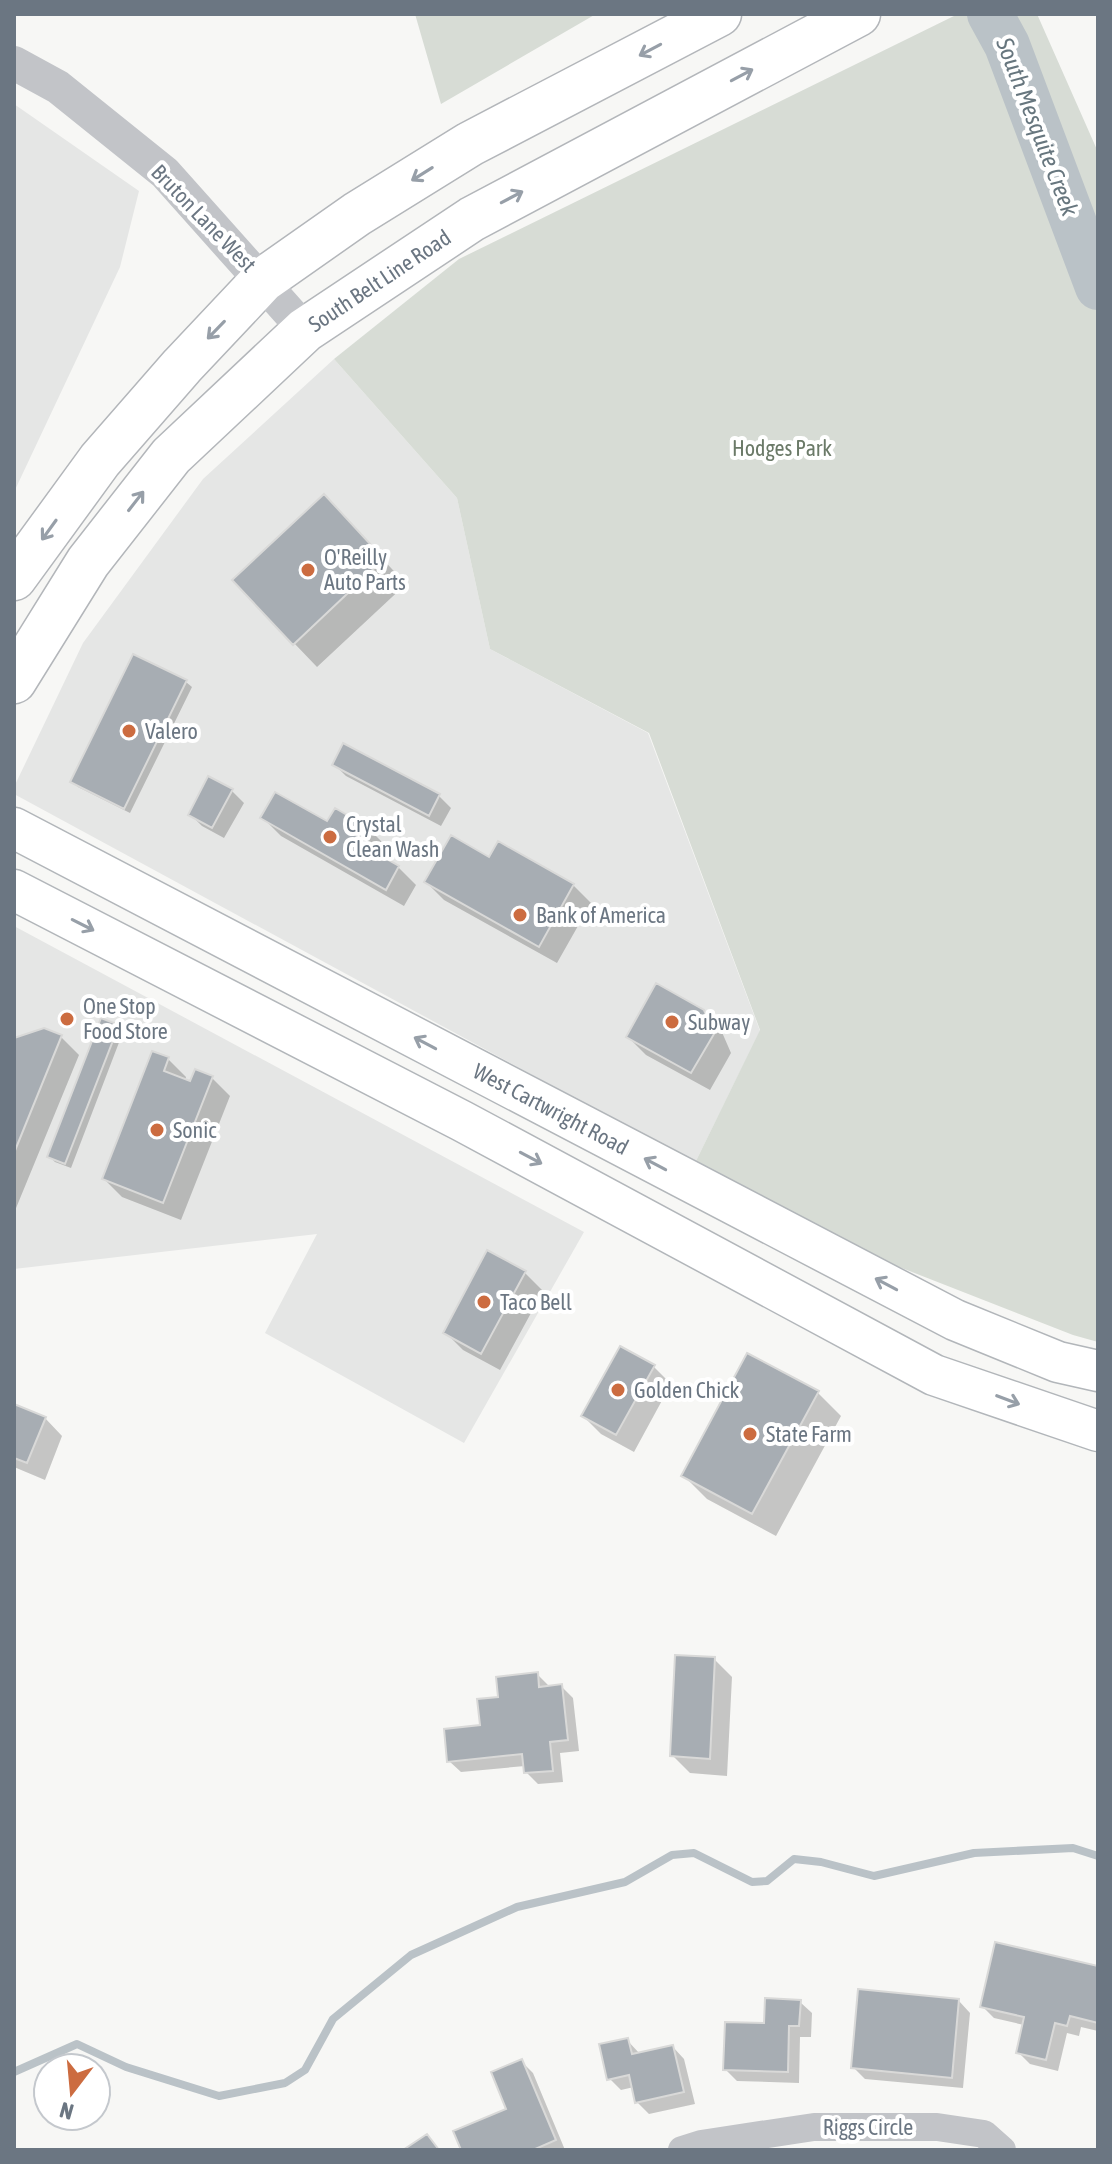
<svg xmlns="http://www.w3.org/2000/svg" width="1112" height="2164" viewBox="0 0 1112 2164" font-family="'Asap Condensed',sans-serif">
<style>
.built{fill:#e5e6e5}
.green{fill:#d7dcd5}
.shadow{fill:#0003}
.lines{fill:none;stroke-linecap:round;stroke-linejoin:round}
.stream{stroke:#bac2c7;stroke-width:8}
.river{stroke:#bac2c7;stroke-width:46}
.building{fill:#a7adb3;stroke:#d9d9d8;stroke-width:2}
.secondary-casing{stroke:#b2b6ba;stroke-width:43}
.primary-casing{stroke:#b3b6ba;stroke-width:47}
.minor{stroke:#c2c4c8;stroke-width:28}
.tertiary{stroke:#c2c4c8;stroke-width:34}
.secondary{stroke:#fff;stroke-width:40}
.primary{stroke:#fff;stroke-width:44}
.oneway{stroke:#979fa8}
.poi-dot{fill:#cc6c40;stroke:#fff;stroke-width:3}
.labels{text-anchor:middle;stroke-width:8;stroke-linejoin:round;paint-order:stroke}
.street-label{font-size:22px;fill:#6b7682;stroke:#fff}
.park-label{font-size:22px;fill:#6b7a68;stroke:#fff}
.poi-label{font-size:22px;fill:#6b7682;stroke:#fff;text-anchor:start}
.water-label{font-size:24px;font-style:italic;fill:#67767e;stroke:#fff}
</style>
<rect width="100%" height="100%" fill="#f7f7f5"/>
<path class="built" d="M14 104 139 191 120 267 14 492Z
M334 359 457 498 490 649 648 733 760 1031 695 1163 14 794V787L83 643 203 479Z
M14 926 584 1232 464 1443 265 1333 317 1234 14 1269Z"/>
<path class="green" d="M415 14H596L441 104Z
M958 14H1037L1098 152V1342L1073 1335 866 1254 695 1163 760 1030 649 733 490 649 457 498 334 359 459 259Z"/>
<path class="shadow" d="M347 521 406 584 317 667 294 643Z
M134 657 186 682 192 687 130 813 78 787 73 782Z
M344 746 439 796 451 808 441 826 346 776 334 764Z
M209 778 232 791 244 803 224 838 202 826 190 814Z
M263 818 370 830 388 848 382 858 398 867 416 885 404 906 281 836Z
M490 859 573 885 591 903 557 963 444 900 426 882Z
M703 1012 721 1030 731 1053 710 1090 646 1055 628 1037Z
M118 1027 123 1032 71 1168 55 1162 49 1156Z
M61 1037 79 1055 14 1213V1040Z
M168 1059 186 1077 185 1081 191 1083 212 1078 230 1096 181 1220 122 1197 104 1179Z
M525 1273 543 1291 500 1370 463 1350 445 1332Z
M653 1366 671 1384 634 1452 601 1434 583 1416Z
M818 1393 841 1416 776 1536 707 1499 684 1476Z
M14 1406 45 1418 62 1436 45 1480 14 1467Z
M714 1659 732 1677 727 1776 690 1773 672 1755Z
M537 1674 549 1686H561L573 1698 579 1751 560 1753 563 1782 538 1784 526 1772 525 1766 461 1772 449 1761 483 1727 500 1699Z
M1098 1968V2031L1081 2027 1079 2036 1067 2033 1058 2071 1030 2064 1018 2052 1024 2025 994 2018 982 2006Z
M959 2001 970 2013 963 2088 865 2079 853 2067Z
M800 2002 812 2013 811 2037H800L799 2083 737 2081 725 2069 766 2025Z
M627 2040 640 2054 673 2047 684 2059 695 2104 649 2114 637 2102 634 2087 621 2090 609 2078Z
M521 2061 533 2073 565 2150H463L509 2110Z"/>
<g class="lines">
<path class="stream" d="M14 2072 77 2044 126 2067 219 2096 285 2083 305 2070 333 2019 411 1955 517 1907 625 1882 672 1855 694 1853 752 1882 767 1881 794 1859 821 1862 874 1876 974 1853 1073 1848 1098 1856"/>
<path class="river" d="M990 14 1007 45 1098 287"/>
</g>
<path class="building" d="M324 494 384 559 293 645 232 580Z
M133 654 187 680 124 809 70 782Z
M343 743 440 794 429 816 332 765Z
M208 776 233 789 212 828 188 815Z
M275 792 327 821 335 808 371 829 362 845 399 866 386 890 260 818Z
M451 835 489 857 498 841 574 884 539 947 424 882Z
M656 983 704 1010 714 1034 691 1073 626 1037Z
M101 1018 119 1025 65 1164 47 1157Z
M44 1028 62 1035 14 1153V1038Z
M152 1051 169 1057 164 1071 190 1081 195 1069 213 1076 163 1203 102 1179Z
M487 1250 526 1271 481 1354 443 1333Z
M620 1346 655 1365 616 1435 581 1416Z
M747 1353 819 1391 752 1514 681 1476Z
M14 1404 46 1417 27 1463 14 1458Z
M675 1655 715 1657 710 1759 670 1756Z
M538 1672 539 1687 562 1684 568 1740 550 1742 553 1771 524 1773 522 1754 447 1762 444 1729 480 1725 477 1699 498 1697 496 1677Z
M995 1942 1098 1966V2023L1070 2016 1067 2026 1055 2023 1046 2060 1016 2053 1024 2017 980 2007Z
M858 1989 959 1999 952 2078 851 2068Z
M765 1998 801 2000 799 2026H789L788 2072 723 2070 725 2022 764 2023Z
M628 2038 632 2054 673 2045 684 2092 635 2103 629 2075 607 2080 599 2044Z
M522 2059 556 2140 533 2150H461L453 2131 506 2109 491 2072Z
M427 2134 439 2150H403Z"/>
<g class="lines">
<g class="secondary-casing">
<g id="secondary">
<path id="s1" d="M14 828 955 1320 1058 1362 1098 1371"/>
<path d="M14 890 462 1121 934 1375 1098 1431"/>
</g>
</g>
<g class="primary-casing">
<g id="primary">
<path d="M14 578 100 460 182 366 263 280 357 214 470 144 719 14"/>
<path id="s2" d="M14 681 88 562 171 456 305 330 472 219 858 14"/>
</g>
</g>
<path class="minor" d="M682 2150 701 2144 814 2127H937L984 2134 1002 2150"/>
<path class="tertiary" d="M14 63 58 87 165 173 305 330"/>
<use href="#secondary" class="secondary"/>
<use href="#primary" class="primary"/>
</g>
<defs><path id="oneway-shaft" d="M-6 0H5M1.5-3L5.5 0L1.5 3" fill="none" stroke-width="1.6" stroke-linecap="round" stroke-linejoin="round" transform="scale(2)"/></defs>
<g class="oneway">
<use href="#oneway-shaft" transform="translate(650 50) rotate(152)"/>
<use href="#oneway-shaft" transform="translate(742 75) rotate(-28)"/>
<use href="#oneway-shaft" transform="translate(422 174) rotate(148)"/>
<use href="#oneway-shaft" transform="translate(512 197) rotate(-28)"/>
<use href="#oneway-shaft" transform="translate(216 330) rotate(134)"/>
<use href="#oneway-shaft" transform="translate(136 501) rotate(-52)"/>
<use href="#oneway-shaft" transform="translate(49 530) rotate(126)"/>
<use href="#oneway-shaft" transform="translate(83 925) rotate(27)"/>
<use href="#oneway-shaft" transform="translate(425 1043) rotate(-152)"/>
<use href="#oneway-shaft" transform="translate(531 1158) rotate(28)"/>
<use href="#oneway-shaft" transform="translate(655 1164) rotate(-152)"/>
<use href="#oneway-shaft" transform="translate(886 1284) rotate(-152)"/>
<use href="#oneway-shaft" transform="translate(1008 1400) rotate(21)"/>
</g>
<g class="poi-dot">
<circle cx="308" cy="570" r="8"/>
<circle cx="129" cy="731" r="8"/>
<circle cx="330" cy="837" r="8"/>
<circle cx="520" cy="915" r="8"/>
<circle cx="67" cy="1019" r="8"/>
<circle cx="672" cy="1022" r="8"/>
<circle cx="157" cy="1130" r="8"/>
<circle cx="484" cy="1302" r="8"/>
<circle cx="618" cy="1390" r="8"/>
<circle cx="750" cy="1434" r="8"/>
</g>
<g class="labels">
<g class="street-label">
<text transform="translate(204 218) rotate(46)" y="8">Bruton Lane West</text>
<text dy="8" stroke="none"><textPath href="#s2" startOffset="548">South Belt Line Road</textPath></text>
<text dy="8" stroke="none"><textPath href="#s1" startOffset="606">West Cartwright Road</textPath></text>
<text x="868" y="2135">Riggs Circle</text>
</g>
<g class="park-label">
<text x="782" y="456">Hodges Park</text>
</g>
<g class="poi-label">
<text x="324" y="565">O'Reilly<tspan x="324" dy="25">Auto Parts</tspan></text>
<text x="145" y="739">Valero</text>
<text x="346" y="832">Crystal<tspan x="346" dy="25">Clean Wash</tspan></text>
<text x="536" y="923">Bank of America</text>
<text x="83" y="1014">One Stop<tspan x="83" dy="25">Food Store</tspan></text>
<text x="688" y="1030">Subway</text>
<text x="173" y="1138">Sonic</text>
<text x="500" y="1310">Taco Bell</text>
<text x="634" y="1398">Golden Chick</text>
<text x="766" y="1442">State Farm</text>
</g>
<g class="water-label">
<text transform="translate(1037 127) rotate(69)" y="8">South Mesquite Creek</text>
</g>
</g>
<rect width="1112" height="2164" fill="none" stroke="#6b7682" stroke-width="32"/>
<g transform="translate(72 2092) rotate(196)"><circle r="38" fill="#ffffff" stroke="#c4c8cd" stroke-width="2"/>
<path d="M0-6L14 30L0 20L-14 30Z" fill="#cc6c40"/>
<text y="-12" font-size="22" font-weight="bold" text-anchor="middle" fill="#6b7682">N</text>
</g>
</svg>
